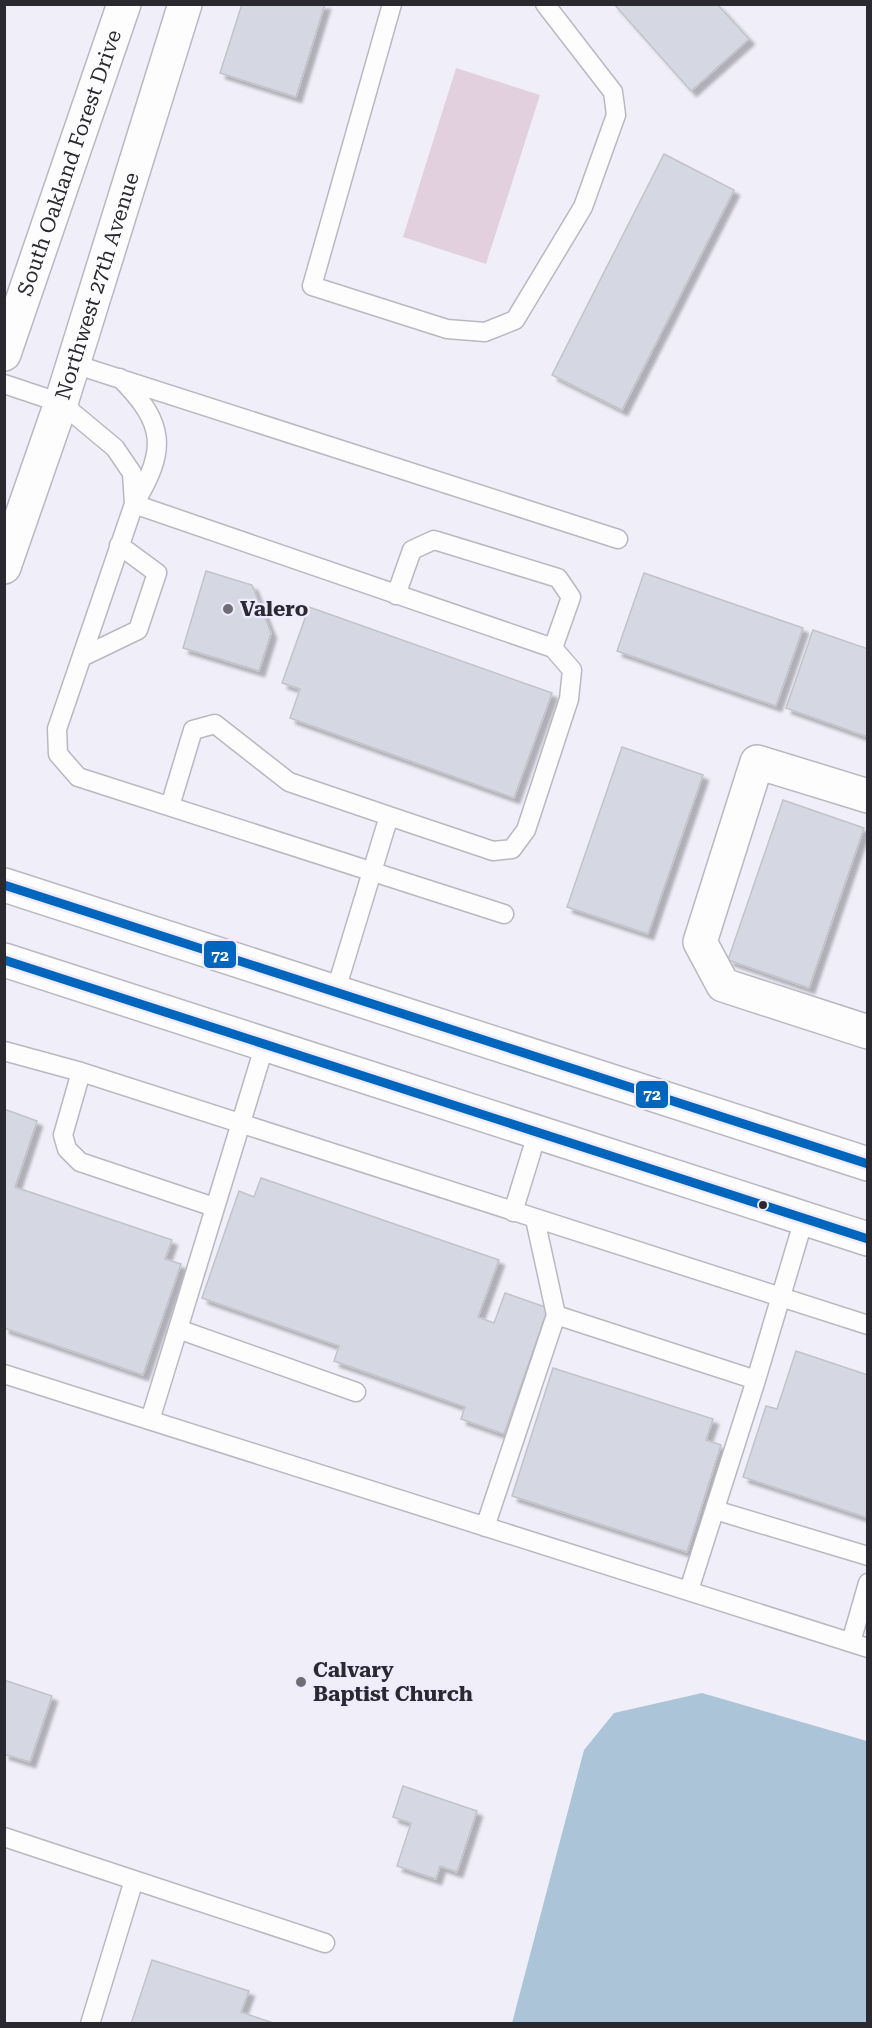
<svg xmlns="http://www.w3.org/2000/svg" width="872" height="2028" viewBox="0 0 872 2028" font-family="'Roboto Serif',serif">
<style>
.green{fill:#e3d0df}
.water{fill:#acc4d7}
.building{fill:#d5d8e2;stroke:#c2c3ca;stroke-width:1.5;filter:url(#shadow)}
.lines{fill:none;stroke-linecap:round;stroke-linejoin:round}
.lane-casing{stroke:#b9b8c0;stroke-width:21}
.street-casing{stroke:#b9b8c0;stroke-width:36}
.primary-casing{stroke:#b9b8c0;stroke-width:36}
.lane{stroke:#fdfdfe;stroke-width:18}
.street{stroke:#fdfdfe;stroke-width:33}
.primary{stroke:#fdfdfe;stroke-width:33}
.bus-1-casing{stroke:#edebfd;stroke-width:14}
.bus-1{stroke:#0065bd;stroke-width:9}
.poi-dot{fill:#6f6e76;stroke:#edebfd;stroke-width:2}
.bus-dot{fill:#2a2930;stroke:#edebfd;stroke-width:2}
.labels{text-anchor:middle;stroke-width:4.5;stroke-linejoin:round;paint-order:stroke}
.street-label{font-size:21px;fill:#2a2930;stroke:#edebfd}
.poi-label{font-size:21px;font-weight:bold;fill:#2a2930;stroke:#edebfd;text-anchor:start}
.line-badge{stroke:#edebfd;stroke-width:2}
.badge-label{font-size:16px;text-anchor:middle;font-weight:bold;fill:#fff}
</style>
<defs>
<filter id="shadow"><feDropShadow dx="5.5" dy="5.5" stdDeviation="1.5" flood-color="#0004"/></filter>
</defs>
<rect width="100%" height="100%" fill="#f0eff9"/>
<path class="green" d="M456 68 540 95 486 264 403 237Z"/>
<path class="water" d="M702 1693 867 1741V2023H512L584 1750 614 1713Z"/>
<path class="building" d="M242 4H325L296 97 220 73Z
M614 4H717L749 39 691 91Z
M664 154 734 190 622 410 552 375Z
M206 571 252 585 271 633 259 671 183 648Z
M644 573 803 628 776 706 617 651Z
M309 607 552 693 514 798 290 718 300 689 282 683Z
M813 630 868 649V737L786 708Z
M622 747 703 775 648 934 567 907Z
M783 800 864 828 809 988 728 960Z
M4 1109 37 1121 15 1187 172 1240 165 1259 181 1264 143 1375 4 1328Z
M261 1178 499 1260 478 1317 494 1323 505 1293 548 1308 504 1434 461 1419 465 1407 334 1361 339 1346 202 1298 239 1191 254 1197Z
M796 1351 868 1375V1518L743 1477 766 1406 777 1409Z
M553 1368 713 1419 706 1440 721 1445 687 1552 512 1496Z
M4 1680 52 1696 30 1762 4 1754Z
M403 1786 477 1811 457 1872 440 1866 436 1879 397 1866 411 1823 393 1817Z
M152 1960 249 1991 241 2012 276 2024H131Z"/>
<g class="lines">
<g class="lane-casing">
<path id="lane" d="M392 4 312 286 447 329 485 332 515 320 583 207 616 115 613 92 545 4
M74 364 618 539
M120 378C166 424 167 450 134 504L57 729 58 754 78 777 504 914
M4 384 61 403 115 448 132 473 134 504
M134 504 553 648 572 670 569 699 526 830 512 849 493 851 389 816 335 993
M396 595 412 550 434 540 558 578 571 597 553 648
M82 657 138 630 157 573 119 545
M170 806 193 730 215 724 289 782 389 816
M4 1051 81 1072 868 1325
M81 1072 63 1135 67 1149 80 1162 214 1207
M513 1212 537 1134
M535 1219 556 1315 756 1380 804 1219
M178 1329 265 1044
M4 1374 868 1648
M150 1420 178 1329 356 1392
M715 1510 868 1556
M485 1527 556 1315
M689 1590 756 1380
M851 1642 868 1583
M4 1837 134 1880 90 2024
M134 1880 325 1943"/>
</g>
<g class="street-casing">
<g id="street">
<path id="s1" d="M4 354 124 4"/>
<path id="s2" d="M4 567 61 403 185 4"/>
<path d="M868 796 757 762 700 942 723 985 868 1032"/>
</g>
</g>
<g class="primary-casing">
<path id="primary" d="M4 885 868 1164
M4 960 868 1239"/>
</g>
<use href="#lane" class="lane"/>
<use href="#street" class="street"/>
<use href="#primary" class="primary"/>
<g class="bus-1-casing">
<path id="bus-1" d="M4 885 868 1164
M4 960 868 1239"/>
</g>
<use href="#bus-1" class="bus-1"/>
</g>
<g class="poi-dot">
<circle cx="228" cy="609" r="6"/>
<circle cx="301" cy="1682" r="6"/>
</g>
<circle class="bus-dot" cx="763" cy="1205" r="5"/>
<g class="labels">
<g class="street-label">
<text dy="7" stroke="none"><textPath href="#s1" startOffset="202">South Oakland Forest Drive</textPath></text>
<text dy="7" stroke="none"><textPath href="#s2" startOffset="296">Northwest 27th Avenue</textPath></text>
</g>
<g class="poi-label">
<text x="240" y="616">Valero</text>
<text x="313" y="1677">Calvary<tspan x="313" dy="24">Baptist Church</tspan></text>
</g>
</g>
<g class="line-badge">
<rect x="203" y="940" width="34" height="29" rx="6" fill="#0065bd"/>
<rect x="635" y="1080" width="34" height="29" rx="6" fill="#0065bd"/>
</g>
<g class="badge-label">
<text x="220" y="961">72</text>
<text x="652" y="1100">72</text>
</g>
<rect width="872" height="2028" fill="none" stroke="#2a2930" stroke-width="12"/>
</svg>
